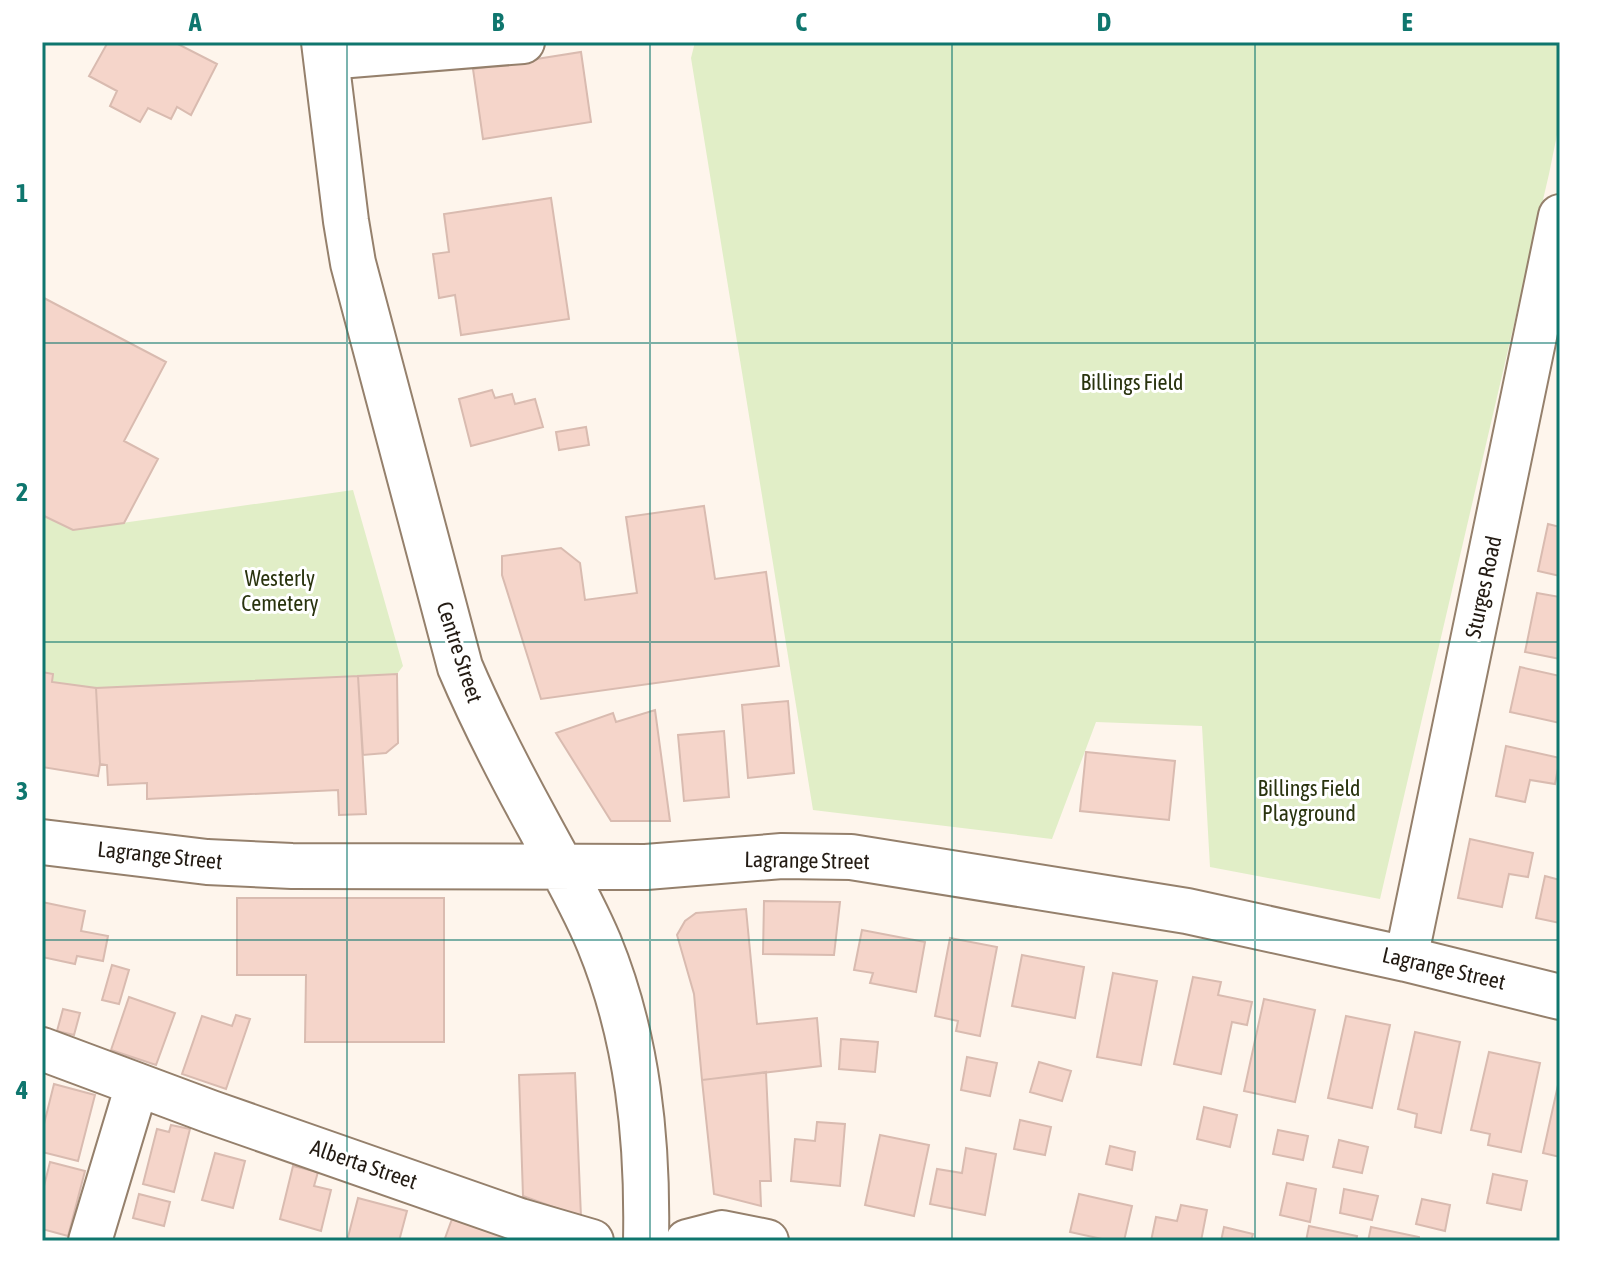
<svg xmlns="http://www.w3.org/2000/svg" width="1602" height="1283" viewBox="0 0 1602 1283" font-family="'Asap Condensed',sans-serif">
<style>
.green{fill:#e1eec7}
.building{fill:#f5d5ca;stroke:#d9bbb0;stroke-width:2}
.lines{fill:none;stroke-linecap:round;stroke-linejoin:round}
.minor-casing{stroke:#95806c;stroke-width:46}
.major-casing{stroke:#95806c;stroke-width:48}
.minor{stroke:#fff;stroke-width:42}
.major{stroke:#fff;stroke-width:44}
.grid{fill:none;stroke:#0f766e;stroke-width:2;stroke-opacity:0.55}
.labels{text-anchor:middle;stroke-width:6;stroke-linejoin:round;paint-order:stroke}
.park-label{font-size:22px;fill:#29330e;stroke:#fff}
.street-label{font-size:22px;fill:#231b13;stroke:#fff}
.neatline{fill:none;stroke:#0f766e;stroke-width:3}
.grid-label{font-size:26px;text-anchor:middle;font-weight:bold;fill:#0f766e}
</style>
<rect width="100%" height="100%" fill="#fef5ec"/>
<path class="green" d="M695 42H1560V120L1549 174 1380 899 1210 867 1202 726 1096 722 1052 839 813 810 691 58Z
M353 490 403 666 397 674 96 688 52 682 53 674 42 672V515L73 530Z"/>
<path class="building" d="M108 42H174L217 64 191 115 177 107 171 119 148 108 140 122 110 106 117 91 89 76Z
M581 52 591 122 483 139 473 69Z
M551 198 569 319 461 335 455 295 439 298 433 254 449 252 444 214Z
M42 297 166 362 124 441 158 459 124 523 73 530 42 515Z
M492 390 495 398 512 394 515 404 535 399 543 427 471 446 459 399Z
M586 427 589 445 559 450 556 432Z
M704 506 715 579 766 572 779 666 541 699 502 575V556L561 548 580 563 585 600 637 593 626 517Z
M1548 524 1560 527V576L1538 571Z
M1537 593 1560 597V659L1525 652Z
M1520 667 1560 676V723L1510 712Z
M42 672 53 674 52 682 96 688 100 764 98 776 42 767Z
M397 674 398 743 386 753 363 755 358 676Z
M358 676 366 814 339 815 338 790 147 799V783L108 785 107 765 100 764 96 688Z
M788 701 794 773 748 778 742 705Z
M655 710 670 821H611L556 733 613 713 616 722Z
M724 731 729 797 684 801 678 735Z
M1506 746 1560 758 1555 784 1530 780 1525 802 1496 796Z
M1086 752 1175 761 1169 820 1080 811Z
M1470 839 1533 853 1528 877 1509 874 1502 907 1458 898Z
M1545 876 1560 880V923L1536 918Z
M237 898H444V1042H305L306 975H237Z
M764 901 840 902 834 955 763 954Z
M42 902 85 911 81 931 108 936 103 961 77 956 75 964 42 957Z
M746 909 757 1024 817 1018 821 1066 702 1080 694 994 677 935 685 921 696 913Z
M862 930 925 942 916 992 870 983 873 973 854 970Z
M950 938 997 947 980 1036 956 1031 958 1021 935 1016Z
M1022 955 1084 967 1075 1018 1012 1006Z
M112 965 129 970 119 1004 102 1000Z
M1113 973 1157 981 1141 1065 1097 1057Z
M1193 977 1221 982 1218 995 1252 1002 1247 1025 1232 1022 1221 1074 1174 1064Z
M129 997 175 1013 156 1065 111 1050Z
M1264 999 1315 1010 1295 1102 1244 1091Z
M63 1009 80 1013 74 1035 57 1031Z
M236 1015 250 1019 226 1089 182 1074 202 1016 232 1026Z
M1346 1016 1390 1025 1372 1108 1328 1098Z
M1415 1032 1460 1042 1441 1133 1415 1127 1417 1114 1398 1109Z
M841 1039 878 1042 875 1072 839 1069Z
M1489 1052 1540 1063 1521 1152 1488 1145 1490 1134 1471 1130Z
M967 1057 997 1063 990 1096 961 1090Z
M1039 1062 1071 1071 1062 1101 1030 1092Z
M766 1072 771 1181H760L761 1206 714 1194 702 1080Z
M575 1073 581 1217 523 1196 519 1075Z
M1560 1076V1157L1543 1153Z
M54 1084 95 1095 78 1161 42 1152V1132Z
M1204 1107 1237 1115 1230 1147 1197 1139Z
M1020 1120 1051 1127 1045 1155 1014 1149Z
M817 1122 845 1124 840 1186 791 1181 795 1139 815 1141Z
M171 1125 190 1129 174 1192 143 1184 157 1129 169 1132Z
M1278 1130 1308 1136 1303 1160 1273 1154Z
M880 1135 929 1145 914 1216 865 1205Z
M1339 1140 1368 1147 1362 1173 1333 1167Z
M1110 1146 1135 1152 1132 1170 1106 1164Z
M966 1148 996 1154 985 1215 930 1204 937 1169 962 1173Z
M215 1153 245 1161 233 1208 202 1200Z
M50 1162 85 1171 68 1236 42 1229V1194Z
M293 1166 318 1172 314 1186 331 1190 321 1231 280 1219Z
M1493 1174 1527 1181 1521 1210 1487 1203Z
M1287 1183 1316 1189 1310 1222 1280 1215Z
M1344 1189 1378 1196 1372 1220 1340 1213Z
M139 1194 170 1202 164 1226 133 1218Z
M1079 1194 1132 1206 1124 1241H1111L1070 1232Z
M358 1198 407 1211 399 1241H347Z
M1422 1199 1450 1205 1445 1231 1416 1224Z
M1181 1205 1207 1210 1201 1241H1151L1156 1217 1177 1221Z
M452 1219 510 1239 509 1241H444Z
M1309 1226 1357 1236 1356 1241H1306Z
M1224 1227 1253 1234 1251 1241H1221Z
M1371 1227 1419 1237V1241H1368Z"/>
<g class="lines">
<g class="minor-casing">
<path id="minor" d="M326 58 523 42
M1406 959 1560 216
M42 1049 211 1112 520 1220 592 1241
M90 1241 137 1085
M687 1241 722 1232 767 1241"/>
</g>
<g class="major-casing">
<path id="major" d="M324 42 346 221 353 263 460 667C483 721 510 773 538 824 559 863 582 902 599 943 638 1038 648 1140 646 1241
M42 842 207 862 292 866 646 867 782 856 851 857 1187 911 1406 959 1560 997"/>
</g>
<use href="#minor" class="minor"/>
<use href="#major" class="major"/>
</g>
<path class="grid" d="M347 42V1241M650 42V1241M952 42V1241M1255 42V1241M42 343H1560M42 642H1560M42 940H1560"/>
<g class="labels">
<g class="park-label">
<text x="1132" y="390">Billings Field</text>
<text x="280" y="586">Westerly<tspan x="280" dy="25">Cemetery</tspan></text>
<text x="1309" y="796">Billings Field<tspan x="1309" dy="25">Playground</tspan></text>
</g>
<g class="street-label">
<text transform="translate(1483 587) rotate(-78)" y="8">Sturges Road</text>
<text transform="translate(460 652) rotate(72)" y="8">Centre Street</text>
<text transform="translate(160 855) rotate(6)" y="8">Lagrange Street</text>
<text transform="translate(807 860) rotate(1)" y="8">Lagrange Street</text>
<text transform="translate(1444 968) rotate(13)" y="8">Lagrange Street</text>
<text transform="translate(364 1164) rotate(19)" y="8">Alberta Street</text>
</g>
</g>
<rect width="1602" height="1283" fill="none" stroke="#ffffff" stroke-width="88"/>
<rect x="44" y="44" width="1514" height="1195" class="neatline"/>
<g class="grid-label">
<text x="195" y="31">A</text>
<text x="498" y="31">B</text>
<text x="801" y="31">C</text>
<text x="1104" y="31">D</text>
<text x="1407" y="31">E</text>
<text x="22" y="202">1</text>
<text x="22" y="501">2</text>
<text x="22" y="800">3</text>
<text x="22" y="1099">4</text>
</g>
</svg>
